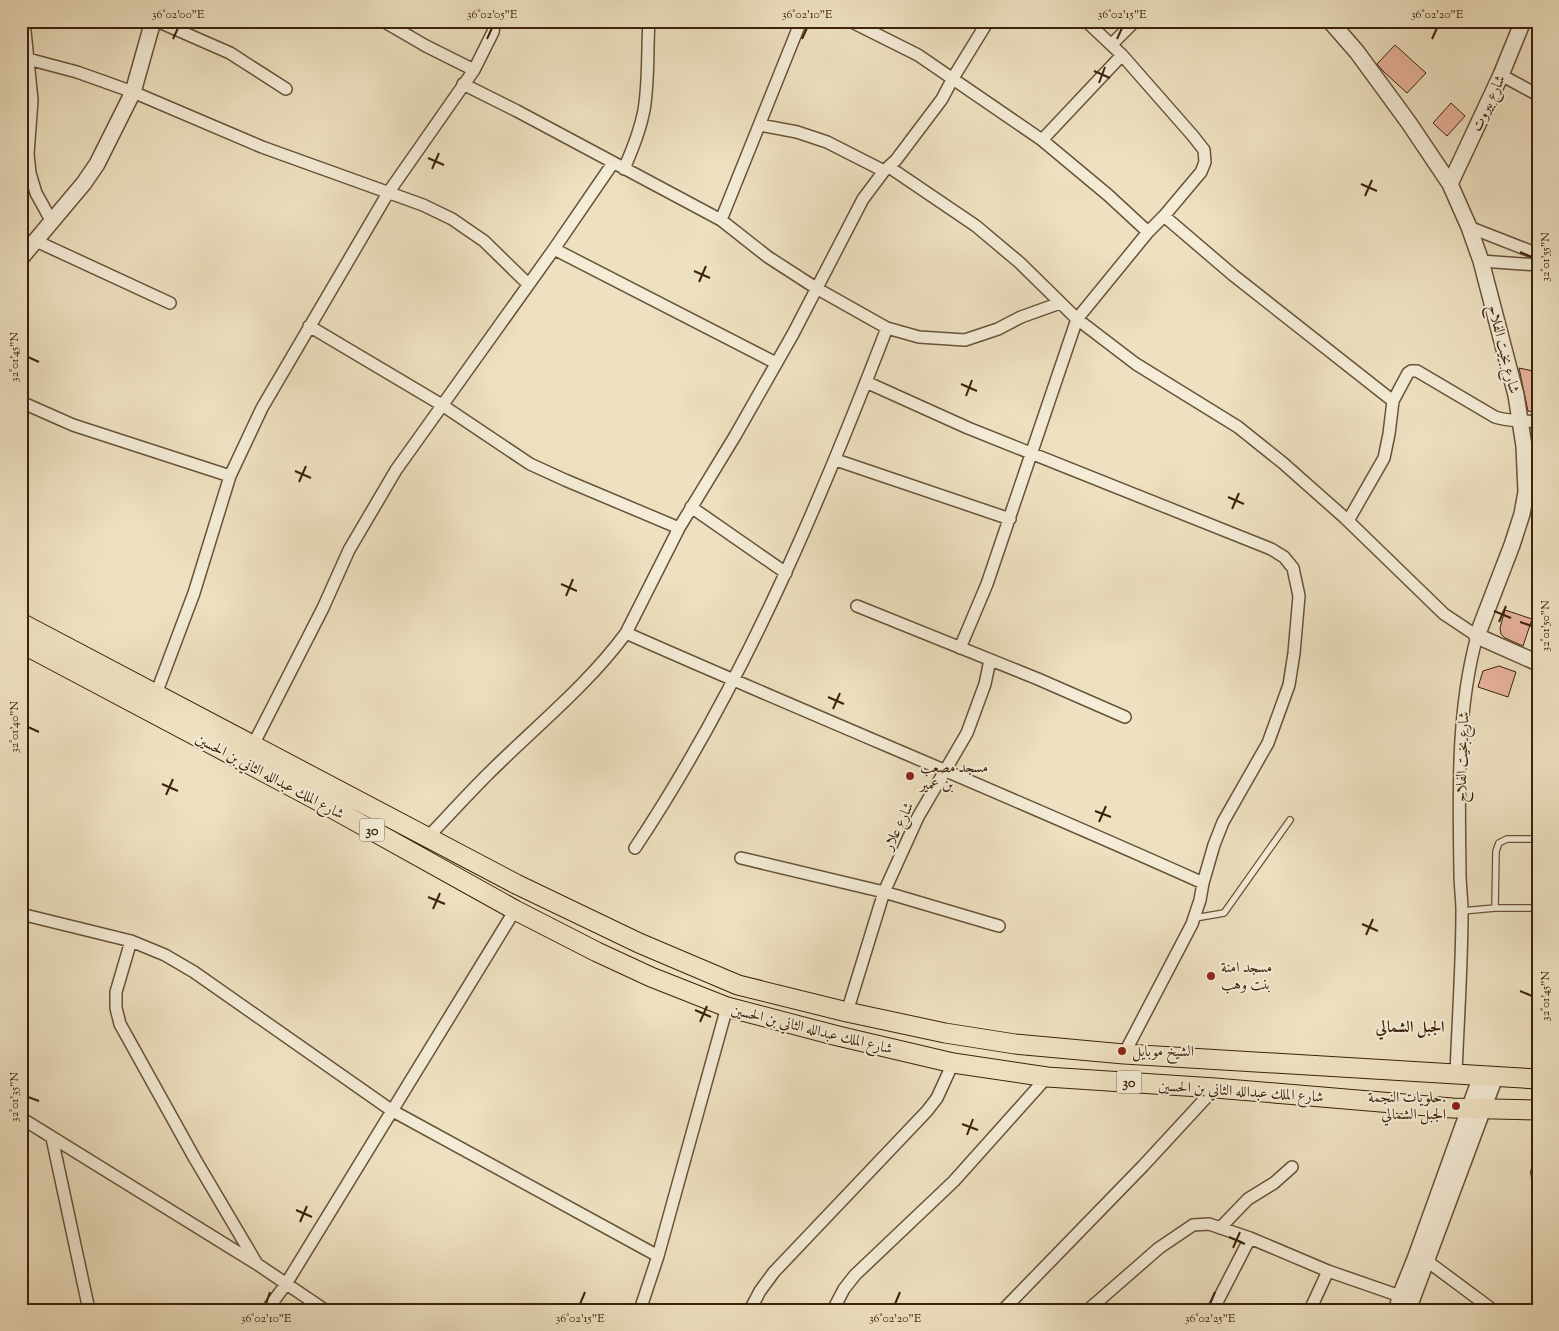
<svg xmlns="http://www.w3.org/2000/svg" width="1559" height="1331" viewBox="0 0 1559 1331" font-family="'Sorts Mill Goudy',Amiri,serif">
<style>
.building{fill:#e9b49e;stroke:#3b220b}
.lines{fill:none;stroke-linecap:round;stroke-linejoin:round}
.service-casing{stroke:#685238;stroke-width:8}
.minor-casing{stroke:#685238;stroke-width:14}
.tertiary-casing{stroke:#685238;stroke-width:18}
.primary-casing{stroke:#3b220b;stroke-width:21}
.service{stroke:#f4ecd7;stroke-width:5.5}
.minor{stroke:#f4ecd7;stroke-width:11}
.tertiary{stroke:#f4ecd7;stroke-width:15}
.primary{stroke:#eee1c1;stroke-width:19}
.ticks{fill:none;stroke:#3b220b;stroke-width:2}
.poi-dot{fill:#8f2418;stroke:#f4ecd7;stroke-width:2}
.labels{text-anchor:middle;stroke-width:4;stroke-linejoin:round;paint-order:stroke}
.shield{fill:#f4ecd7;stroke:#725f48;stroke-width:1}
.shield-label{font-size:14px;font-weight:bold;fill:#3b220b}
.street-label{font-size:15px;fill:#3b220b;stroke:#f4ecd7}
.poi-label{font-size:15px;fill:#3b220b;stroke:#f4ecd7;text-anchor:start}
.neighbourhood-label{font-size:16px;font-weight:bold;fill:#3b220b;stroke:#f4ecd7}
.neatline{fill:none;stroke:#3b220b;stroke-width:2}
.ticks-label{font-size:12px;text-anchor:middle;fill:#3b220b}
</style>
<rect width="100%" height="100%" fill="#eee1c1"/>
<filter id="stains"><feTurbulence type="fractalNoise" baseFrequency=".004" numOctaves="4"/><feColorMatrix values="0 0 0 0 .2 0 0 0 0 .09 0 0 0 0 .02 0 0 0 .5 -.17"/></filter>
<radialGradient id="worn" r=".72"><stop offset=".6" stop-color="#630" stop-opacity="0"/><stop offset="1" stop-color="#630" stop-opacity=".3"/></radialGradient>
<path class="building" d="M1395 45 1426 73 1407 93 1383 71 1377 64Z
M1451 103 1465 116 1447 136 1433 123Z
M1519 368 1538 372V413L1528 411Z
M1505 610 1532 619 1523 646 1505 638 1501 634 1500 628Z
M1499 666 1516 672 1508 697 1478 687 1483 671Z"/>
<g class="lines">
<g class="service-casing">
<path id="service" d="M1495 908 1496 851 1499 843 1507 839H1538
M1462 911 1495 908H1538
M1195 918 1224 913 1290 820"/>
</g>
<g class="minor-casing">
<path id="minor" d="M24 21 32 100 28 154 30 173 36 193 52 222
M157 21 230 53 286 89
M383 21 426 46 474 70
M850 21 918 55 1042 140 1108 195 1148 232
M1112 44 1135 21
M28 59 77 72 133 92 262 147 423 205 452 219 484 241 528 284
M1501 75 1538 95
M463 84 517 111 721 220 768 257 816 288 887 328 919 337 965 340 998 329 1021 317 1060 303
M760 125 797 132 827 142 884 171
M1042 140 1122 55
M889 167 976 226 1020 263 1077 319 1136 364 1238 427 1283 463 1345 518 1444 614 1477 636C1456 713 1459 794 1460 873 1460 886 1462 899 1462 911 1462 965 1458 1020 1456 1074
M624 169C632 150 640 131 644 110 649 81 647 51 649 21
M1164 216 1233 275 1393 401
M721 220 801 21
M1469 227 1538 254
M36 241 170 303
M554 249 776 363
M1481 261 1538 265
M309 326 442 405 530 464 565 480 679 528
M866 382 968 428 1271 549 1284 557 1293 568 1299 596 1294 653 1289 685 1268 743 1223 822 1214 845 1203 883 1200 900 1192 924 1124 1054
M21 402 73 425 230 476
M836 460 1010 519
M691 507 786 573
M1348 521 1384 458 1389 434 1393 401 1408 373 1411 371H1417L1495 417C1509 422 1523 420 1538 422
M857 606 1038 679 1125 717
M626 633C818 718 1012 797 1203 883
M960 648 987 584 1077 319 1148 232 1164 216 1201 172 1205 162 1204 150 1193 136 1122 55 1086 21
M156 694 194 593 230 476 262 408 388 193 474 70 493 32 495 21
M253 745 323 608 349 550 396 470 554 249 613 163
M427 838C447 817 467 795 488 774 534 728 587 686 626 633L679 528 735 436 793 334 863 199 884 171 896 160 942 99 953 78 988 21
M635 848C742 687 818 507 887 328
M741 858 884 892 999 926
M21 914 131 941 165 955 194 972 391 1110 658 1256
M131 941 116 992V1008L120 1024 195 1159 257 1264
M847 1012 884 892 918 817 967 733 985 684 990 660
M21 1118 257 1264 325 1310
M52 1138 89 1310
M1537 1172 1538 1178
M1220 1228 1248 1199 1274 1183 1292 1167
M1427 1261 1493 1310
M267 1310 286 1284 515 910
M640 1310 658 1256 727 1007
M750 1310 760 1291 774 1272 927 1111 937 1098 953 1063
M833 1310 844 1289 855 1275 954 1181 1047 1077
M1003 1310 1143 1166 1215 1088
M1088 1310 1159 1248 1193 1225 1209 1224 1250 1238 1328 1271 1400 1296
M1213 1310 1250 1238
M1310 1310 1328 1271"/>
</g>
<g class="tertiary-casing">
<path id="tertiary" d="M1330 21 1357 52 1409 123 1450 184 1469 227 1481 261 1516 395 1524 446 1526 492 1522 514 1512 545 1477 636 1538 663
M1450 184 1501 75 1523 21
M21 258 84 183 97 164 133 92 153 21
M1397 1310 1400 1296 1415 1259 1481 1076
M1408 1310 1495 1077"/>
</g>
<g class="primary-casing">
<path id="primary" d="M21 623 516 884 639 943 738 985 847 1012 945 1033 1015 1044 1124 1054 1538 1079
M21 643 330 807 515 910 597 952 651 977 727 1007 838 1036 953 1063 1047 1077 1215 1088 1452 1108 1538 1110"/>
</g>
<use href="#service" class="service"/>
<use href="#minor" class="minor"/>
<use href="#tertiary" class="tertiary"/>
<use href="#primary" class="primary"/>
</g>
<path class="ticks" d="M173 39 178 28M487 39 492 28M802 39 807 28M1117 39 1122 28M1432 39 1437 28M1094 71 1110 78M1099 83 1105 67M428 158 444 165M432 169 439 153M1361 184 1377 191M1365 196 1372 180M1520 252 1532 257M694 271 710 278M699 282 706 266M28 357 39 362M961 384 977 391M966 396 972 380M295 471 311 478M299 482 306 466M1228 497 1244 504M1232 509 1239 493M561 584 577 591M566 596 573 579M1494 611 1511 618M1499 622 1506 606M1520 622 1532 626M828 697 844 704M833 709 840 693M28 727 39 732M162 784 178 791M166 795 173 779M1095 811 1111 817M1099 822 1106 806M428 897 445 904M433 909 440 893M1362 924 1378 931M1366 935 1373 919M1520 991 1532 996M695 1010 711 1017M700 1022 707 1006M28 1097 39 1101M962 1124 978 1130M967 1135 973 1119M296 1210 312 1217M300 1222 307 1206M1229 1237 1245 1244M1233 1248 1240 1232M266 1304 270 1292M580 1304 585 1292M895 1304 900 1292M1210 1304 1215 1292"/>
<g class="poi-dot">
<circle cx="910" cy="776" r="5"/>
<circle cx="1211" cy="976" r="5"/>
<circle cx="1122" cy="1051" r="5"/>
<circle cx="1456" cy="1106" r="5"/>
</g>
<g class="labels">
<g class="shield">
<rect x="359.5" y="818.5" width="25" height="23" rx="4"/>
<rect x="1116.5" y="1070.5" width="25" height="23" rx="4"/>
</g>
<g class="shield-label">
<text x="372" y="835">30</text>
<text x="1129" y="1087">30</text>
</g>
<g class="street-label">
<text transform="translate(1488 103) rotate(-65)" y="5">شارع بيروت</text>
<text transform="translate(1504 349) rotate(76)" y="5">شارع بخيت الفلاح</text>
<text transform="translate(1462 757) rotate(-88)" y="5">شارع بخيت الفلاح</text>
<text transform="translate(270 776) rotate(28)" y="5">شارع الملك عبدالله الثاني بن الحسين</text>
<text transform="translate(898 826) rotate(-64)" y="5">شارع علار</text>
<text transform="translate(812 1029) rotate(14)" y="5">شارع الملك عبدالله الثاني بن الحسين</text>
<text transform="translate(1241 1091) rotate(4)" y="5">شارع الملك عبدالله الثاني بن الحسين</text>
</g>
<g class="poi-label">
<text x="920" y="772">مسجد مصعب<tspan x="920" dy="17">بن عمير</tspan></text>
<text x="1221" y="972">مسجد امنة<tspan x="1221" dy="17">بنت وهب</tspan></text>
<text x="1132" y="1056">الشيخ موبايل</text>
<text x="1446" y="1102" text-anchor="end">حلويات النجمة.<tspan x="1446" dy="17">الجبل الشمالي</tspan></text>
</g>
<g class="neighbourhood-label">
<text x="1410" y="1032">الجبل الشمالي</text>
</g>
</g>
<rect width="1559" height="1331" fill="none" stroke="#eee1c1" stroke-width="55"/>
<rect x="28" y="28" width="1504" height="1276" class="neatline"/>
<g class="ticks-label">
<text x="178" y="18">36°02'00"E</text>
<text x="492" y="18">36°02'05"E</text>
<text x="807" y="18">36°02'10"E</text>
<text x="1122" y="18">36°02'15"E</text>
<text x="1437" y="18">36°02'20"E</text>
<text transform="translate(1545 257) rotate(-90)" y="4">32°01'55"N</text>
<text transform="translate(14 357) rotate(-90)" y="4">32°01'45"N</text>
<text transform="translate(1545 626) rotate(-90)" y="4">32°01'50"N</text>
<text transform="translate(14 727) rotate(-90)" y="4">32°01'40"N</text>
<text transform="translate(1545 996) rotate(-90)" y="4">32°01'45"N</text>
<text transform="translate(14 1097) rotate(-90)" y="4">32°01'35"N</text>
<text x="266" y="1322">36°02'10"E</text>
<text x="580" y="1322">36°02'15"E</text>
<text x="895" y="1322">36°02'20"E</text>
<text x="1210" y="1322">36°02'25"E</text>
</g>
<rect width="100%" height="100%" filter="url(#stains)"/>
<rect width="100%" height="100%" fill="url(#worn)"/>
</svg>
